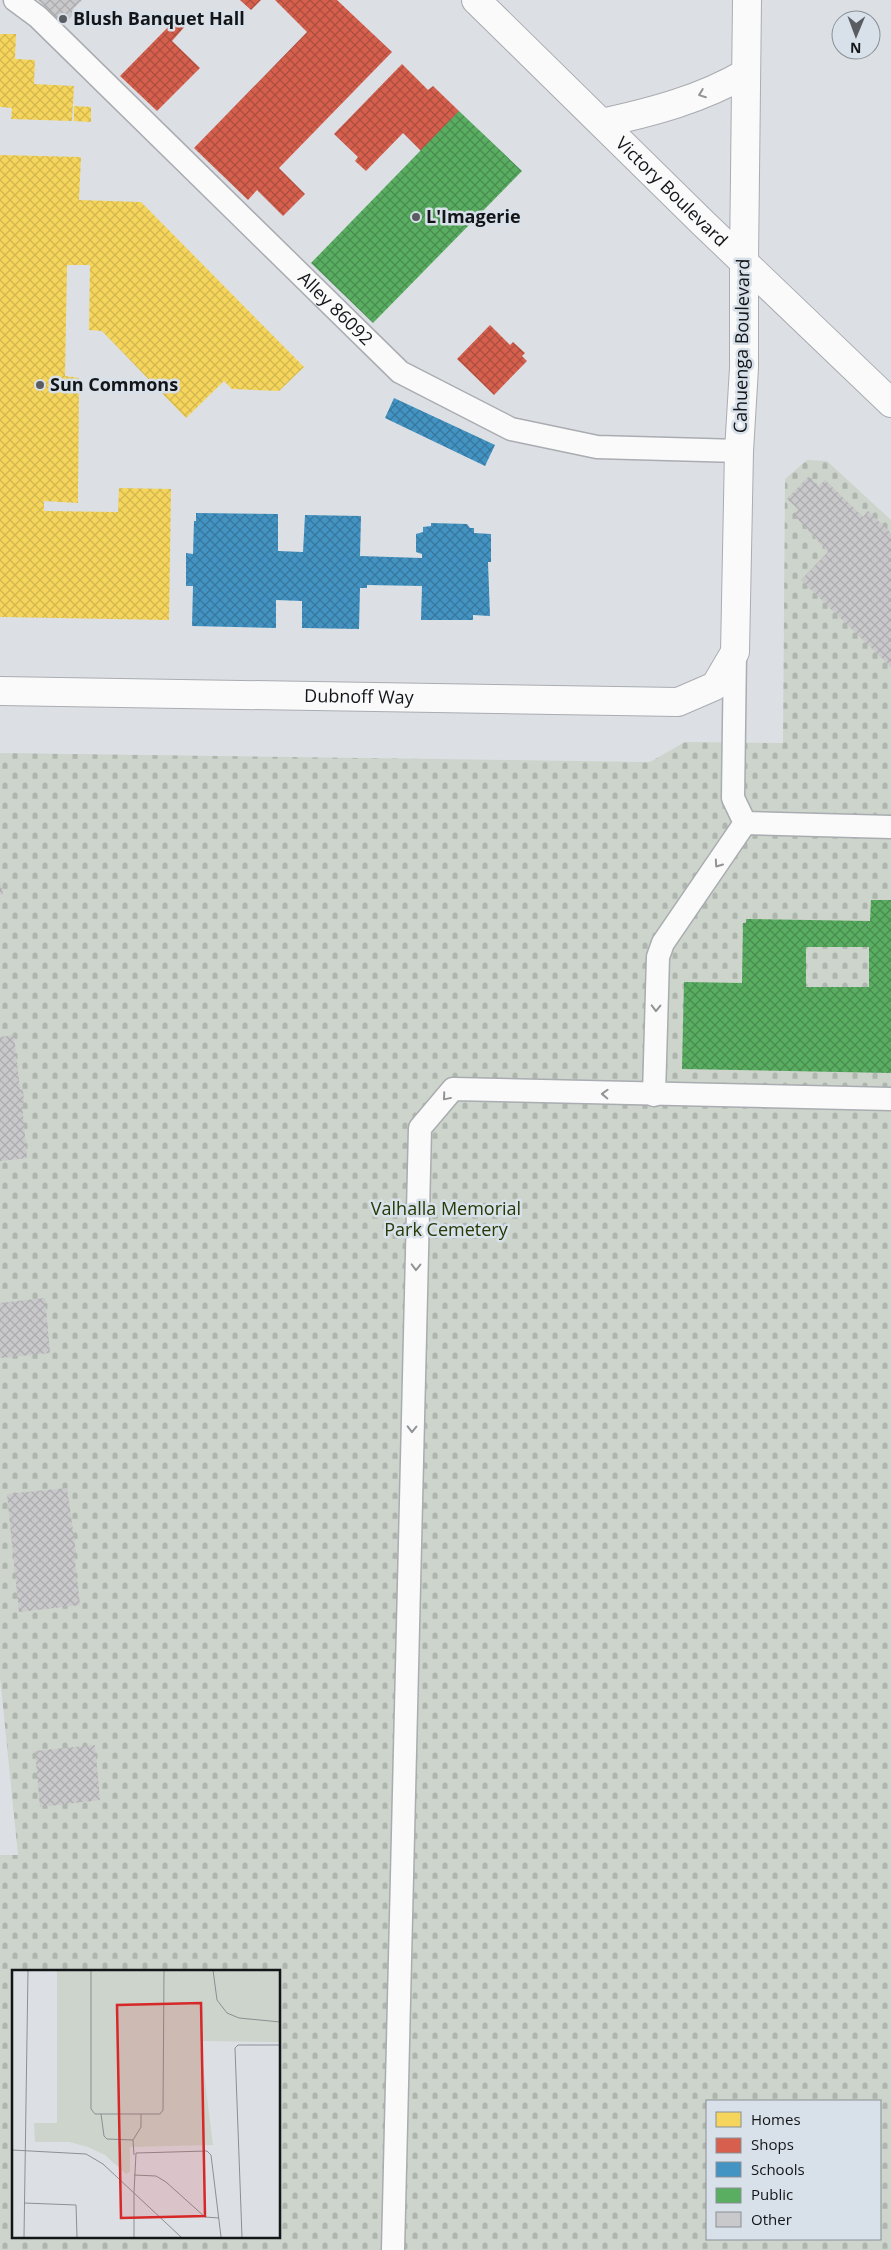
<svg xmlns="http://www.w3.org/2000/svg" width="891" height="2250" viewBox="0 0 891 2250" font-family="'Open Sans',sans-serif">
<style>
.cemetery{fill:url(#cemetery-stones);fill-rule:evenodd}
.homes{fill:url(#homes-cross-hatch)}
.shops{fill:url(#shops-cross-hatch)}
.schools{fill:url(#schools-cross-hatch)}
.public{fill:url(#public-cross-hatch);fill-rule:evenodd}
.building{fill:url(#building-cross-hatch)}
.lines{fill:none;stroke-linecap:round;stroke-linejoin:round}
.service-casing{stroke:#a9acb0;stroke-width:25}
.minor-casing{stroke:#a9acb0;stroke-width:30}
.secondary-casing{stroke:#a9acb0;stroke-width:30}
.service{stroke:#fafafb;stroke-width:22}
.minor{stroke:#fafafb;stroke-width:28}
.secondary{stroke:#fafafb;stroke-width:28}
.oneway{stroke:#929395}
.poi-dot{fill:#595c60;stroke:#d8e0e9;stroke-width:2}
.labels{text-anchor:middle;stroke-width:5;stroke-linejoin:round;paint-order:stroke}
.poi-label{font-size:18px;font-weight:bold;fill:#131518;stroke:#d8e0e9;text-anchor:start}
.street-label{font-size:18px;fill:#131518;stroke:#d8e0e9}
.park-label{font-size:18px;fill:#253a04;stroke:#d8e0e9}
.inset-road{fill:none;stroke:#8c8f93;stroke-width:1}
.view{fill:#d62828;fill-opacity:0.15;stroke:#d62828;stroke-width:2.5}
.inset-edge{fill:none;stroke:#131518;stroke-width:2.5}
</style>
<defs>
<pattern id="cemetery-stones" width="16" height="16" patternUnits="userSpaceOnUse" patternTransform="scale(1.25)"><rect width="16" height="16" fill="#ccd4cb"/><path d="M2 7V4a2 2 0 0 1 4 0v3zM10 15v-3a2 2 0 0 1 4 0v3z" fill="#aeb5ae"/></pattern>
<pattern id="homes-cross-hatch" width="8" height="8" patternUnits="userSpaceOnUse" patternTransform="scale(1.25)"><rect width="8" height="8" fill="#f6d55c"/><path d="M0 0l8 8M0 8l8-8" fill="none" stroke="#d2b64f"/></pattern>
<pattern id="shops-cross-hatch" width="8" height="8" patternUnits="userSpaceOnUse" patternTransform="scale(1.25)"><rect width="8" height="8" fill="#d6604d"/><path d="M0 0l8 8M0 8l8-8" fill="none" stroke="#ac4e3f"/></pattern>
<pattern id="schools-cross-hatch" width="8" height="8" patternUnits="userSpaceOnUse" patternTransform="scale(1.25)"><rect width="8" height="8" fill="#4393c3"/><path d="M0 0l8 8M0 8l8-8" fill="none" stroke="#37779d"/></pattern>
<pattern id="public-cross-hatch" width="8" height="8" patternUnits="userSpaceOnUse" patternTransform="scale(1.25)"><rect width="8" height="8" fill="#5aae61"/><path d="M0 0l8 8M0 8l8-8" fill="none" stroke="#498c4f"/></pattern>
<pattern id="building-cross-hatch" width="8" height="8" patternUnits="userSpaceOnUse" patternTransform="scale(1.25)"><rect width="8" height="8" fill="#c9c8ca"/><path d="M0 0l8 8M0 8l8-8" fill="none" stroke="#acabad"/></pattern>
</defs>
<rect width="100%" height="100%" fill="#dce0e5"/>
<path class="cemetery" d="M807 460 827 461 891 520V2250H0V1855H18L0 1677V753L650 762 685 742 783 743 785 479ZM14 1971H279V2236H14ZM707 2101H880V2239H707Z"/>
<path class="homes" d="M0 34H16L15 59 35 60 34 84 74 86 72 121 11 119 12 108 0 107Z
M74 106 91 107V122L74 121Z
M0 155 81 157 79 200 141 202 304 367 279 391 232 389 224 381 186 418 102 331 89 330 90 265H67L65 376 79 378 78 503 44 501V511L118 512 119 488 171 489 169 620 0 617Z"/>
<path class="shops" d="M240 0H261L251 10Z
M275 0H337L392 52 279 168 305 194 283 216 257 190 248 200 194 148 307 32Z
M181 17 187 24 172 41 200 68 157 111 120 76 174 21 175 22Z
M402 64 428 90 433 86 459 111 421 151 403 133 366 171 355 161 358 157 334 134Z
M490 325 510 345 513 342 525 353 522 356 527 361 494 395 457 359Z"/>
<path class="schools" d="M394 398 495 445 485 466 385 418Z
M196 513 278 514V551L303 552 305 515 361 516 360 556 422 558V554L416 552V534L423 532V527L431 526V523L467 524 470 528H474V533L491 534V562H488L490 616 473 615V620H421L422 586 367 585V588H360L359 629 302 628V601L276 600V628L192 626 193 586H186V553L193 554 194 521H196Z"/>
<path class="public" d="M459 111 522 171 373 323 311 263Z
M871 900H891V1073L682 1069 684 982 742 983 743 923H746V919L870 921ZM806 947H869V987H806Z"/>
<path class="building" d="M38 0H82L73 9 76 12 63 25Z
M809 476 819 486 825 480 863 517 868 511 891 533V667L801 580 828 552 794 515 798 509 787 499Z
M0 881 3 894 0 895Z
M14 1035 20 1090 23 1089 24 1103H22L27 1158 0 1161V1037Z
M45 1298 50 1353 0 1358V1303Z
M67 1488 76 1552H74L80 1605 19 1612 7 1494Z
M95 1745 100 1800 40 1807 35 1751Z"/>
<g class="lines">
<g class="service-casing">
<g id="service">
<path id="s1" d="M15 0 38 17 400 372 511 429 597 447 739 451"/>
<path d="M735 652 733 798 745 823 891 827"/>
<path d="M654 1095 658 957 663 943 745 823"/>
<path d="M393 2250 420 1128 453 1089 891 1099"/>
</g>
</g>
<g class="minor-casing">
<g id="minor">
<path id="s2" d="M0 691 678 702 715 686 735 652 739 451 744 368V262"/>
</g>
</g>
<g class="secondary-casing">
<g id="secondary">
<path id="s3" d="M476 0 703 223 891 403"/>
<path d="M602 123C652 112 702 99 746 73"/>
<path d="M744 262 747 0"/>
</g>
</g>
<use href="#service" class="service"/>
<use href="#minor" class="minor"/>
<use href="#secondary" class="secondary"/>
</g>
<defs><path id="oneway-chevron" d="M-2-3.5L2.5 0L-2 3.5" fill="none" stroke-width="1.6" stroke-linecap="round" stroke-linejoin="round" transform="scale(1.25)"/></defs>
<g class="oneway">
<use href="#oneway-chevron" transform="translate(702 94) rotate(159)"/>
<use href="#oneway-chevron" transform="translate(718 864) rotate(125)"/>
<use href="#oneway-chevron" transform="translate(656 1008) rotate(91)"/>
<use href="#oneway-chevron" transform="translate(605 1094) rotate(-178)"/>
<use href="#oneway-chevron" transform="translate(446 1097) rotate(130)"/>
<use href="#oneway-chevron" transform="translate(416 1267) rotate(91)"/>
<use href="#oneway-chevron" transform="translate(412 1429) rotate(91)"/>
</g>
<g class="poi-dot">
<circle cx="63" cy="19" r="5"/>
<circle cx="416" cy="217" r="5"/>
<circle cx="40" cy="385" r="5"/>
</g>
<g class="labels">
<g class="poi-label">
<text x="73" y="25">Blush Banquet Hall</text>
<text x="426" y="223">L'Imagerie</text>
<text x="50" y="391">Sun Commons</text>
</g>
<g class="street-label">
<text dy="6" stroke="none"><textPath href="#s3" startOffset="274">Victory Boulevard</textPath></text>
<text dy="6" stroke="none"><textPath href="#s1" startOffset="445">Alley 86092</textPath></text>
<text transform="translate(742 346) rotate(-89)" y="6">Cahuenga Boulevard</text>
<text dy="6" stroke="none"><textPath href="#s2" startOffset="359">Dubnoff Way</textPath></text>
</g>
<g class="park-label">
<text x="446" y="1215">Valhalla Memorial<tspan x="446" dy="21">Park Cemetery</tspan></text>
</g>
</g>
<g transform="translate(12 1970)">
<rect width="268" height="268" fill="#dce0e5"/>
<path d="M45 0H267V72L188 71 201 175 118 177V202L114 204 93 185 76 177 57 172H23L22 153H45Z" fill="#ccd4cb"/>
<path class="inset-road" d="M79 0V139L83 144H148L151 140 152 0M201 0 205 30 215 43 227 48 268 52M89 144 92 166 95 169 121 170 122 185M121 170 129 157V144M0 180 74 184 91 194 169 267M122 205 144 206 154 212 193 247 207 248M122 223 124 183 195 181 199 185 209 267M122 223V267M12 233 64 235 65 267M12 267 16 0M230 267 223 78 226 75H268"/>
<path class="view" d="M189 33 193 246 109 248 105 35Z"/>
<rect width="268" height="268" class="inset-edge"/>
</g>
<rect x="706" y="2100" width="175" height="140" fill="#d8e0e9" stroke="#898f95"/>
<rect x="716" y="2112" width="25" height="15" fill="#f6d55c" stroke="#898f95"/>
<text x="751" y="2125" font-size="15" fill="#131518">Homes</text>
<rect x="716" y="2138" width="25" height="15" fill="#d6604d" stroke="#898f95"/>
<text x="751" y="2150" font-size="15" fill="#131518">Shops</text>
<rect x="716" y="2162" width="25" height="15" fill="#4393c3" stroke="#898f95"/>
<text x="751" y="2175" font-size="15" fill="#131518">Schools</text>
<rect x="716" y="2188" width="25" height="15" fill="#5aae61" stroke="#898f95"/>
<text x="751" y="2200" font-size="15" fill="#131518">Public</text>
<rect x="716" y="2212" width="25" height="15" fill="#c9c8ca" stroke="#898f95"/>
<text x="751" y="2225" font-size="15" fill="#131518">Other</text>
<g transform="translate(856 35) rotate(181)"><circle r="24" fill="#d8e0e9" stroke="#898f95"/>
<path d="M0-4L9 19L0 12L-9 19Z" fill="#595c60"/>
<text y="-8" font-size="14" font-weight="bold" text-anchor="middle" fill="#131518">N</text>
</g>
</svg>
